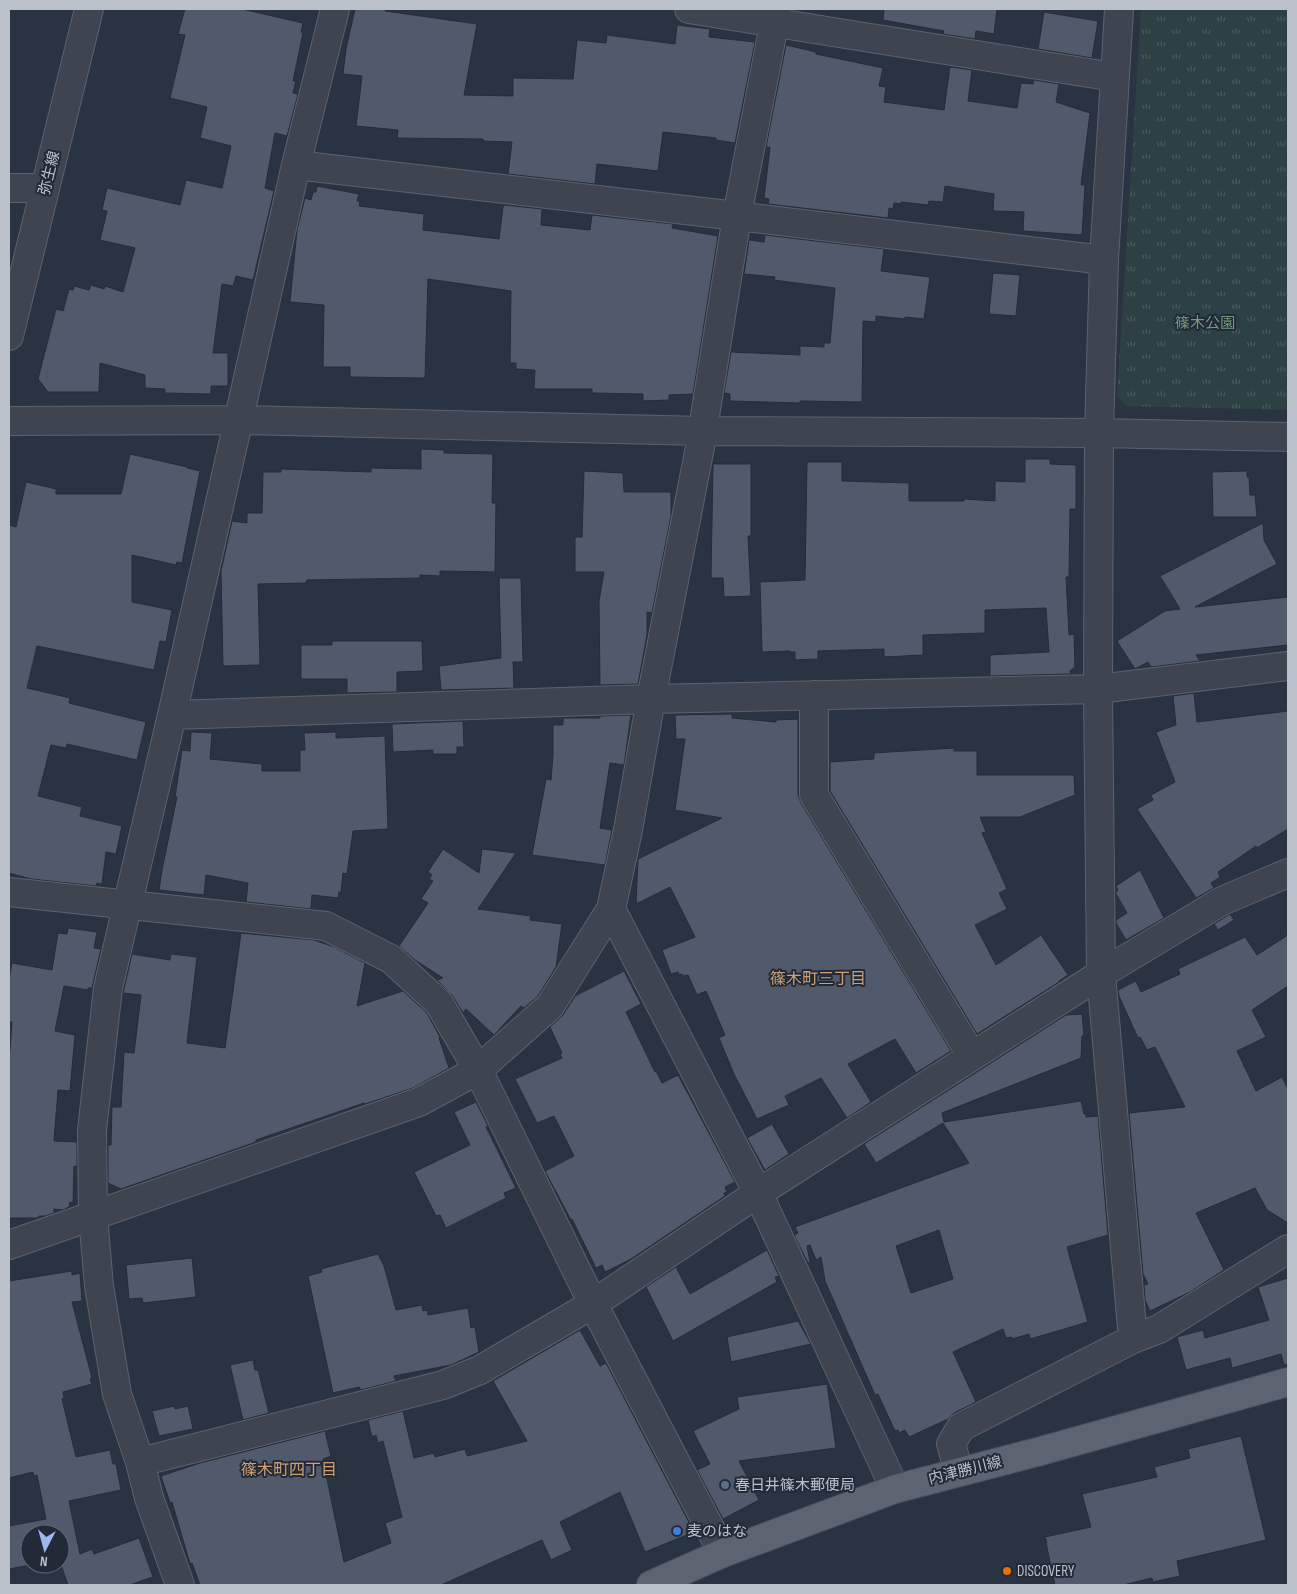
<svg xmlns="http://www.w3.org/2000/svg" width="1297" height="1594" viewBox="0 0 1297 1594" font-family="'Sofia Sans Condensed','Noto Sans JP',sans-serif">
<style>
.park{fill:url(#park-tufts)}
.building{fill:#515a6a;stroke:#252c39;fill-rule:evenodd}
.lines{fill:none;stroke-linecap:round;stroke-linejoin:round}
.minor-casing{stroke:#5c636f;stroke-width:30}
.major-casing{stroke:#484e5b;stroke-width:30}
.minor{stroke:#3e4551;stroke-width:28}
.major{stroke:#5c6471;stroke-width:28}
.service-dot{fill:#5c6f8a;stroke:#232a37;stroke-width:2}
.shop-dot{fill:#3f7fe0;stroke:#232a37;stroke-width:2}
.food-dot{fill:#e8710a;stroke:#232a37;stroke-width:2}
.labels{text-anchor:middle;stroke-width:4;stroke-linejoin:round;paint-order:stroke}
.street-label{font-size:15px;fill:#bbc1cb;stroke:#232a37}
.park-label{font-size:15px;fill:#759a7f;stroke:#232a37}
.poi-label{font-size:15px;fill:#bbc1cb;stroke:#232a37;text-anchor:start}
.neighbourhood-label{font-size:16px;fill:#cda074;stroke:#232a37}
</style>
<defs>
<pattern id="park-tufts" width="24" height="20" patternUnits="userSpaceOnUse" patternTransform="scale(1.25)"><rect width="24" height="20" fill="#2d4144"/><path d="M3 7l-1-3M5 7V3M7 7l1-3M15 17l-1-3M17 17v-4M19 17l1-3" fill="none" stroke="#4a5b5e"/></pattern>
</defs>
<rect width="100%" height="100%" fill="#2a3341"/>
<path class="park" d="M1141 9H1288V410L1126 406 1117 396Z"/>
<path class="building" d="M185 9H242L303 23 301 32 303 33 293 81H296L293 93 298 94 287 136 275 133 265 188 274 191 253 280 236 276 233 286 222 284 213 353H228V386H211V394L165 393V389L145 388V375L100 363 99 392H48L38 379 56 309 63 311 69 289 73 290 74 286 89 290 91 285 104 289 105 286 123 292 135 248 100 240 107 211 102 210 107 188 180 205 186 180 222 188 231 146 200 138 207 107 170 98 185 35 178 34Z
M355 9H386L385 11 477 24 464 95 513 96V78L573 79 577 40 606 43 607 35 675 44 677 25 710 29 709 37 755 42 735 143 716 140V138L663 132 658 171 597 164 595 184 508 174 512 142 483 141V139L397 138 398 130 356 126 362 76 343 74 346 49Z
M884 9H997L994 34 976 31 975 39 943 34 944 31 883 20Z
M1044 12 1098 21 1092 58 1038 49Z
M786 45 816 52V54L883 68 879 86 886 87 884 102 944 110 950 67 972 70 968 101 1017 108 1021 83 1033 84 1034 80 1059 84 1056 102 1090 113 1081 185H1085L1082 235 1023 231 1024 212 993 211 994 194 945 186 943 202 929 201 928 205 901 202V204L894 203 893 209 889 208 888 218 768 204 769 199 764 198 770 147H766Z
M317 186 359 194 357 201H360L359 206 424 214 423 230 499 239 503 207 505 205 542 209 541 225 590 230 592 215 673 224 672 228 718 236 693 394 669 395V400L643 401V394L592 393V389H534L535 370 516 369V363H510L511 291 428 279 425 378 350 377V367H323L324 305 290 302 297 230 305 198 311 200 313 192H316Z
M765 235 884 249 881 271 930 277 924 319 905 317V319L876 316V322L863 321 862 402 800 401V403L730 401V394L724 393 731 352 800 355V346L824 347V343H830L835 288 774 280 775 277 744 274 749 240 764 242Z
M993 273 1020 275 1016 316 989 314Z
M421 449 444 450V453L493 454 492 503H496L495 572 440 571V576L420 575V578L307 580 306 583 258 584 260 665 223 666 221 571 232 521 247 523V513H262L263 472H281V469L371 472V468L421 469Z
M130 454 187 467V468L200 471 182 563 177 562 176 565 132 555V602L172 610 166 642 160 641 154 670 37 646 27 688 70 698 69 703 146 722 137 760 67 744 66 748 51 745 38 796 82 807 80 816 122 826 116 854 106 852 102 884 97 883 96 886 31 879 9 873V525L16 527 26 482 56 489V494H121Z
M1025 459H1050V464L1076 465V509H1070L1069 577H1066L1069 635 1074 634 1075 667 1070 671 1071 674 990 676V655L1049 652 1046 608 985 610V633L923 635V655L884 657V649L818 651V659L795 660V652H790V651L762 652 760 582 805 580 807 462H842V481L909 483V501H964V499L995 501V481L1025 482Z
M713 464H751V536H748L751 596 724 597 723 578H711Z
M584 471 623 473 624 492H671V516L652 613 647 612V635L638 684 600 685 599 601 604 572H575V537H582Z
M1247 471V477H1249L1250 495H1255L1257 517H1213L1212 472Z
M1263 523 1264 540 1277 564 1195 607 1288 597V645L1196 655 1200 661 1151 667 1148 662 1135 669 1117 641 1165 611 1180 609 1160 576Z
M499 578H521L523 662H513L514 688 441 690 439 666 501 658Z
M332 641H422L423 671 397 672V692L347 693V679H301V645H332Z
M1194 693 1197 722 1288 711V829L1257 848 1256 846 1218 872 1220 877 1211 883 1214 888 1196 898 1137 809 1153 800 1151 795 1175 782 1156 732 1176 725 1173 696Z
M732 714V718L776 722V720L798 719V795L801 803 951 1051 916 1073 895 1039 848 1064 871 1102 847 1118 821 1078 785 1096 789 1105 757 1119 734 1074 719 1038 725 1035 706 991 697 995 688 975 683 976 682 974 679 975 678 972 671 974 662 950 695 937 670 887 636 904 638 859 722 818 675 810 685 739H676L675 715Z
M631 715 624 765 610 763 600 828 612 830 605 865 532 855 546 779 551 780 553 755V725H563V718H600V716Z
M463 721 464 747H457V754H433V750L393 752 392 724Z
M191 732 212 733 210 759 262 764V771H300V750H305L304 733 336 732V738L385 736 388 829 353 831 347 874 343 873 341 892H339L338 898 312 895 311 909 246 902 248 883 206 875 204 895 159 890 162 870 177 797H175L182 750 190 751Z
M954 748V751H977V775H1074L1075 795 1020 817H980L986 832 982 833 1007 889 999 893 1007 909 975 925 996 965 1041 935 1068 975 1059 981V982L977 1034 830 791V762L874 759V753Z
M443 849 479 873 482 849 516 853 478 909 531 916 530 920 562 924 556 967 538 996 524 1008 521 1006 494 1035 466 1009 463 1013 452 995 437 980 443 978 415 960 399 946 428 903 421 899 433 881 429 879 432 875 428 872Z
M1140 870 1164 918 1126 940 1116 923V920L1127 913 1116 894V892L1118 890 1116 886Z
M1230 914 1234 920 1218 930 1214 924Z
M68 928 97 932 94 948 101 949 92 988H88V990L64 986 55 1031 75 1035 70 1091 58 1090 54 1141 77 1142V1167L74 1166 73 1203 70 1202 69 1207 63 1210 54 1209V1213L45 1216H39L38 1218H9V1063L12 1022 9 1021V980L12 963 52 970 58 933 67 934Z
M241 933 314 940 334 947 365 963 357 1006 403 991 427 1013 440 1037 439 1038 449 1068 413 1088 365 1104 364 1103 256 1140V1142L121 1189 108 1183V1145H111L112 1107H121L124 1052 134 1053 141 995 123 993 132 954 170 960 171 954 197 957 187 1043 225 1048Z
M1288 935V986L1252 1010 1266 1037 1237 1051 1256 1091 1282 1077 1288 1089V1223L1267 1210 1255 1188 1196 1213 1224 1270 1190 1292 1150 1311 1145 1300 1144 1285 1148 1284 1143 1274 1129 1113 1185 1107 1155 1047 1147 1050 1140 1037 1138 1038 1119 996 1118 990 1136 981 1141 992 1180 974 1178 969 1245 937 1257 955Z
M624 971 641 1004 626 1012 655 1072 656 1071 662 1083 678 1075 735 1182 725 1187 727 1192 724 1193 725 1196 631 1259 605 1272 602 1265 596 1268 572 1219 571 1220 545 1171 574 1156 554 1116 537 1123 515 1079 562 1058 560 1054 562 1053 550 1027 563 1015 575 996Z
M1082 1014 1084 1035 1082 1036 1081 1058 942 1113 944 1122 1081 1101 1084 1114H1086V1117L1098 1116 1108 1235 1067 1247 1088 1322 1030 1339 1029 1334 1012 1339V1337L1006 1338 1003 1329 953 1352 976 1402 954 1413 948 1419 909 1437 905 1430 899 1433 898 1430 895 1431 878 1394 875 1395 825 1281 821 1257 816 1260 810 1245 807 1246 810 1262 808 1263 794 1235 798 1233 795 1227 969 1163 943 1123 876 1163 864 1144 1066 1015ZM939 1230 953 1279 911 1293 896 1246Z
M476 1102 488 1126 486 1127 516 1188 504 1193 506 1198 446 1228 440 1215 436 1216 414 1172 470 1145 454 1112Z
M772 1124 789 1154 765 1170 747 1138Z
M767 1250 779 1276 775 1277 777 1282 673 1341 646 1287 676 1267 690 1294Z
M378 1254 384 1266 396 1310 422 1305 423 1311 427 1310 428 1315 468 1308 471 1328 475 1327 479 1352 451 1365 394 1376 396 1381 361 1390 359 1387 333 1393 308 1276 322 1272 321 1269Z
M192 1258 196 1297 143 1303 142 1298 129 1299 126 1265Z
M72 1271V1275L80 1273 82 1301 72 1302 92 1378 90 1379 92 1384 63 1392 64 1398 62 1399 76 1457 110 1450 113 1464H116L121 1490 69 1501 80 1554 92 1549 94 1554 139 1538 153 1577 129 1585H68L60 1562V1534H30V1564H36L9 1569V1526L46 1519 37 1475 34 1476 33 1472 9 1478V1281Z
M1288 1278V1364L1284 1365 1281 1354 1232 1368 1230 1358 1186 1370 1177 1337 1203 1330 1205 1338 1269 1320 1258 1287Z
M798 1321 811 1344 731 1362 727 1337Z
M580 1330 600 1366 606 1363 694 1532 645 1552 620 1492 560 1522 572 1550 551 1560 542 1540 441 1585H200L192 1563 190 1564 172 1502 170 1503 161 1476 200 1463 325 1431 331 1456 323 1459 344 1562 391 1543 385 1523 402 1517 383 1441 378 1443 376 1435 372 1437 368 1420 403 1411 414 1458 434 1453 435 1457 465 1449 467 1456 527 1441 493 1381Z
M253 1360 255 1370H258L269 1413 243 1420 230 1365Z
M827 1384 836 1448 739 1461 759 1500 723 1519 697 1470 710 1464 693 1431 739 1409 737 1397Z
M174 1406 175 1409 188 1406 193 1429 159 1436 152 1411Z
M1241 1436 1266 1540 1177 1561 1180 1576 1153 1582 1152 1578 1123 1585H1055L1046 1543H1047L1045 1537 1091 1527 1082 1494 1157 1477 1154 1467 1190 1458 1188 1449Z"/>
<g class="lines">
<g class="minor-casing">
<path id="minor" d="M689 9 1114 77
M1119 9 1104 260 1099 433 1098 689 1101 974 1133 1339
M296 165 737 216 1104 260
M9 188H45
M9 336 89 9
M9 421 239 420 703 431 1099 433 1288 437
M814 695V795L972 1056
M172 715 651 699 1098 689 1288 666
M9 892 326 926 391 959 439 1003 478 1070 593 1304 723 1553
M611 909 758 1193 895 1489
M9 1245 419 1102 478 1070 550 1006 611 909 628 830 651 699 700 447 737 216 777 9
M140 1462 443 1385 480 1370 593 1304 758 1193 1101 974 1222 901 1288 873
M959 1472 951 1444 961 1427 1133 1339 1159 1329 1288 1249
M180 1585 149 1498 140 1462 117 1394 99 1286 93 1216 92 1130 108 988 172 715 296 165 335 9"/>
</g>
<g class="major-casing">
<path id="major" d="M651 1585 723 1553 895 1489 1041 1451 1288 1382"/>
</g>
<use href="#minor" class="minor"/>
<use href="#major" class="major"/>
</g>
<circle class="service-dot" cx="725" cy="1485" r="5"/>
<circle class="shop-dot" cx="677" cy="1531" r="5"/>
<circle class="food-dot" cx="1007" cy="1571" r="5"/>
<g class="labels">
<g class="street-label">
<text transform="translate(49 173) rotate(-76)" y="5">弥生線</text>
<text transform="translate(965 1470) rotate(-14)" y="5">内津勝川線</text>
</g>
<g class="park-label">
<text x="1205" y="328">篠木公園</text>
</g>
<g class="poi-label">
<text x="735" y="1490">春日井篠木郵便局</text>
<text x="687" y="1536">麦のはな</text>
<text x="1017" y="1576">DISCOVERY</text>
</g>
<g class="neighbourhood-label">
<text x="818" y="984">篠木町三丁目</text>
<text x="289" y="1475">篠木町四丁目</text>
</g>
</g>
<rect width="1297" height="1594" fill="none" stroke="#bbc1cb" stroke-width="20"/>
<g transform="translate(45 1549) rotate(186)"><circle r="24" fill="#232a37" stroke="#606672"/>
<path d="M0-4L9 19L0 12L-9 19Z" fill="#9cb8ef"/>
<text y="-8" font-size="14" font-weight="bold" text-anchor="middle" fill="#bbc1cb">N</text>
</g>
</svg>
